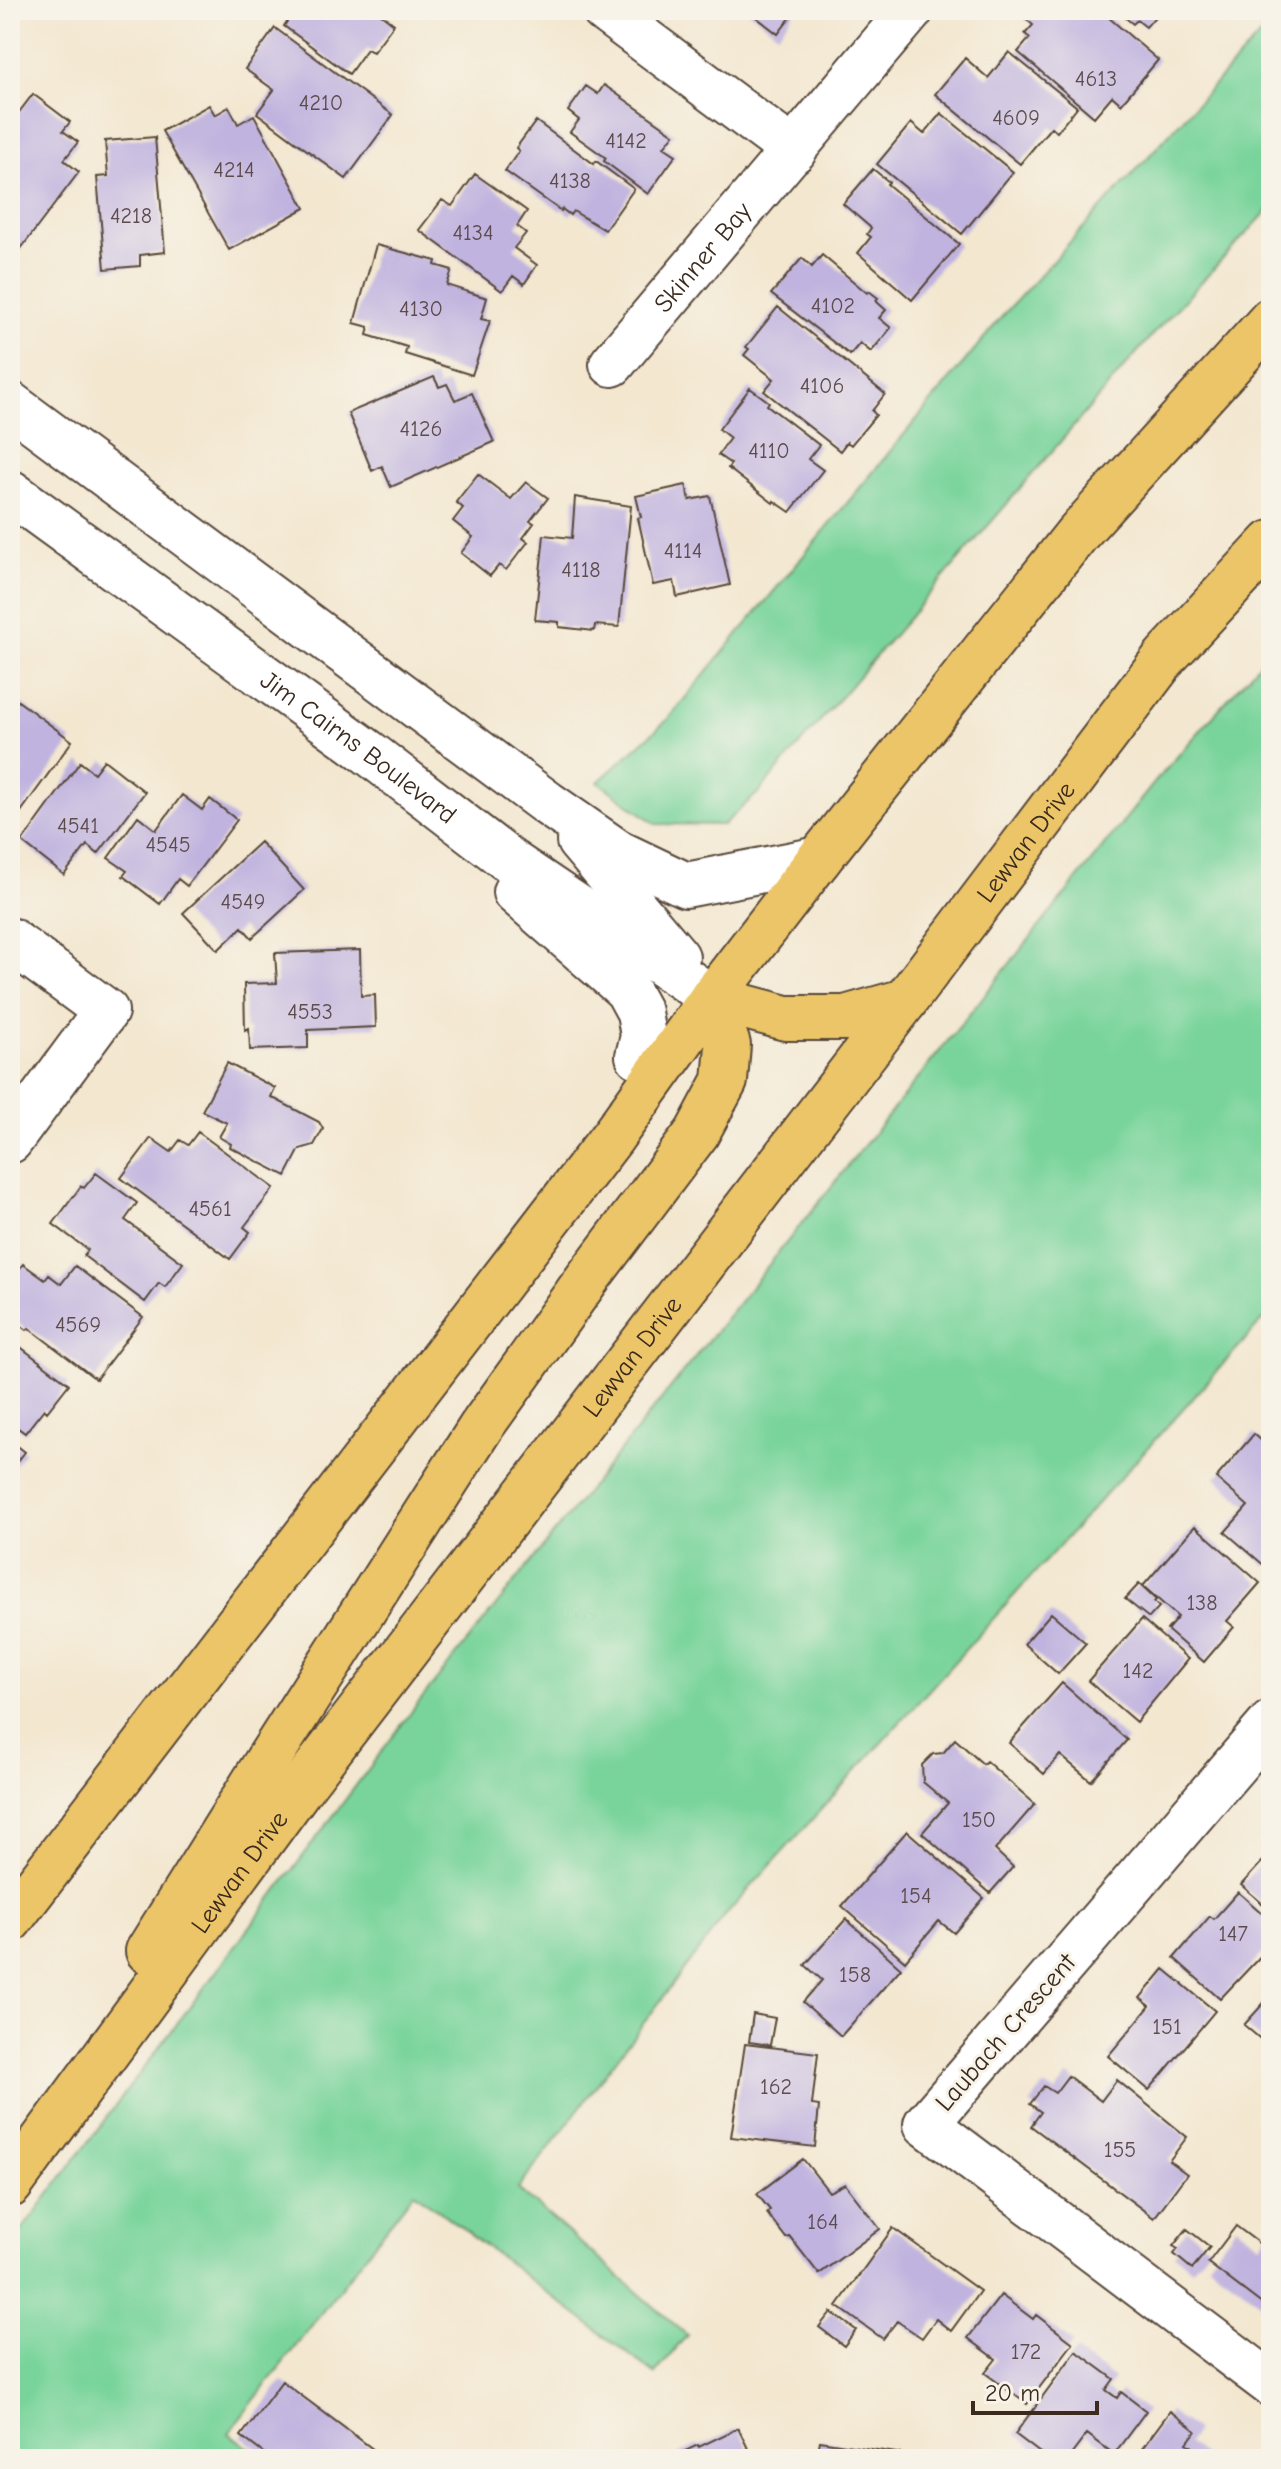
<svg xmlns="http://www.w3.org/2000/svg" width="1281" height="2469" viewBox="0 0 1281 2469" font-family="'Comic Neue',sans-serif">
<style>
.green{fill:#79d49b;stroke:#5a7f5c;stroke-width:2}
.building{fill:#c0b3df}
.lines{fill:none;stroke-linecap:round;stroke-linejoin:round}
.minor-casing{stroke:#574639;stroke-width:48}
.major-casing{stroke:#574639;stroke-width:48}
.minor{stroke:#fff;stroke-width:44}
.major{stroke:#ecc569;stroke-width:44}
.labels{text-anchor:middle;stroke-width:6;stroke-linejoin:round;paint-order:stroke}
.number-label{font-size:22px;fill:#5c4c4e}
.street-label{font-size:26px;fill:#3b2a1e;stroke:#f7f3e8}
</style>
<rect width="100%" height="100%" fill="#f7f3e8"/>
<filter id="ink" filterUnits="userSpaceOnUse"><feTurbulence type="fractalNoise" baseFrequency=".0125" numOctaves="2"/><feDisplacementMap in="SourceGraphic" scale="16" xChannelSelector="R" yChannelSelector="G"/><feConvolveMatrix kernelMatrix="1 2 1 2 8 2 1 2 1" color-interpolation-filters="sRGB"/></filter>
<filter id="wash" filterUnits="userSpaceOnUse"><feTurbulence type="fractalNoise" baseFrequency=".006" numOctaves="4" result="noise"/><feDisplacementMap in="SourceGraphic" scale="32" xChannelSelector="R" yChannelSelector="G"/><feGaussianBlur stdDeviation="1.8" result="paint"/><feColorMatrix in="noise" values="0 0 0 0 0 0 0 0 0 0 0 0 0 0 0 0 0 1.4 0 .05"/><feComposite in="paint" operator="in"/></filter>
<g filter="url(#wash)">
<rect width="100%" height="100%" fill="#f3e7d0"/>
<path class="green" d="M1271 23V207L1153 334 759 792 723 825 656 824 598 782 667 720 1005 313Z
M1271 650V1311L724 1917 518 2189 687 2335 655 2374 414 2192 229 2433 263 2459H10V2246L415 1707 1155 782Z"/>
<g id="blocks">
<path class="building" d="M295 10H376L394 24 373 52 367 49 349 74 284 26Z
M747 10H796L778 34Z
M1015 10H1100L1158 60 1121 104 1112 96 1094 117 1018 52 1030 38 1025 34 1033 25Z
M1116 10H1161L1146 27 1137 20 1133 24Z
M275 28 393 115 346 179 257 113 274 90 245 69Z
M1009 52 1077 107 1057 132 1051 127 1020 164 935 94 965 58 988 78Z
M604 85 674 134 664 147 676 155 648 194 604 161 606 158 570 132 579 120 568 111 586 86 598 94Z
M33 94 70 122 63 131 78 142 64 160 79 172 10 263V124Z
M209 105 215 115 229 107 238 124 254 115 305 208 229 250 162 131Z
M941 113 1013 172 962 234 877 164 911 123 924 134Z
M536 121 594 164 596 161 634 189 605 230 573 211 570 215 562 209 561 211 505 171 519 151 516 148Z
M155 137 165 252 140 255V266L105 269 97 177 108 176 105 141Z
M873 169 889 182 887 184 959 244 912 300 858 253 871 237 867 234 871 228 843 204Z
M475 174 527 211 517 226 526 233 514 248 537 265 524 284 513 276 502 291 419 230 442 200 452 206Z
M376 245 436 261 435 265 452 270 447 285 487 298 481 319 490 321 472 375 405 354 407 347 367 335 369 327 354 323Z
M822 255 867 293 869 291 878 298 876 301 886 310 879 318 891 328 871 352 860 343 850 355 771 294 802 258 812 267Z
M778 307 885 394 872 411 876 415 851 445 847 442 840 451 764 391 774 379 744 355 749 349 746 347Z
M434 377 439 387 447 384 455 400 472 393 494 442 391 487 382 466 372 471 348 413Z
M750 388 769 402 767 405 819 445 808 459 823 470 790 512 774 501 773 503 728 468 731 464 718 455 730 438 719 429Z
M478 474 511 499 526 482 548 498 530 521 534 523 523 538 528 542 506 570 499 565 490 576 461 553 473 537 453 521 463 508 456 502Z
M686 485 690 500 710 496 730 585 677 597 674 581 653 585 638 518 641 517 636 496Z
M575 497 631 506 619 627 595 625 594 631 559 627V622L535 620 544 535 572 538Z
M10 695 72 741 10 827Z
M104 760 145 792 98 854 87 845 64 875 22 842 80 762 94 773Z
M182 795 202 810 210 799 237 820 187 886 178 879 160 904 123 876 127 871 108 858 138 816 156 830Z
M260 842 304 890 252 938 242 927 218 950 183 913Z
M360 950 361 996 375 995 376 1027 308 1030V1048L250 1050 249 1028 245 1030 244 984 277 983 275 953Z
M227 1063 275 1088 271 1097 319 1122 323 1129 314 1145 300 1149 286 1176 230 1147 231 1144 219 1137 227 1123 202 1111Z
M198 1132 274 1188 244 1227 250 1232 230 1259 121 1178 151 1138 171 1152 180 1140 188 1145Z
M96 1173 137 1203 125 1220 183 1263 165 1287 159 1283 145 1302 84 1256 88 1250 53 1224 81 1186 84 1188Z
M23 1264 45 1280 49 1275 61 1284 75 1266 143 1317 96 1379 29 1328 27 1330 10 1317V1282Z
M10 1339 69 1384 47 1412 44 1409 25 1433 10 1422Z
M1254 1434 1271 1449V1561L1266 1567 1225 1532 1248 1506 1216 1478Z
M10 1440 25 1452 10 1471Z
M1195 1526 1260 1583 1227 1621 1234 1627 1204 1662 1167 1630 1178 1617 1143 1586Z
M1139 1584 1156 1600 1154 1602 1159 1607 1149 1618 1125 1599Z
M1051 1613 1086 1643 1058 1674 1024 1644Z
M1142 1619 1188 1659 1136 1722 1088 1681Z
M1062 1683 1127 1740 1091 1781 1060 1755 1044 1774 1009 1743Z
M955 1739 983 1764 986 1761 1035 1804 995 1850 1013 1867 990 1893 922 1833 948 1803 923 1782 922 1765 933 1754 943 1753Z
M907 1831 984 1898 954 1933 939 1921 905 1961 842 1906Z
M1271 1852V1911L1241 1885Z
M1238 1892 1271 1921V1945L1220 1999 1174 1958 1210 1916 1214 1919Z
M846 1919 901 1968 841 2036 803 2002 822 1980 805 1965Z
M1164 1969 1215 2011 1149 2090 1108 2056 1150 2006 1140 1998Z
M1271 1995V2048L1244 2025Z
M753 2014 775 2018 770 2045 749 2042Z
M745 2044 818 2053 812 2105 819 2106 815 2147 731 2137Z
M1068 2076 1101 2101 1117 2080 1187 2137 1169 2161 1187 2174 1154 2218 1031 2126 1041 2112 1030 2104 1044 2086 1055 2093Z
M803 2159 829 2192 845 2184 880 2229 819 2274 790 2237 786 2238 767 2213 770 2210 757 2194Z
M1236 2226 1260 2244 1271 2229V2311L1208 2263Z
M893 2228 980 2291 951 2331 936 2319 922 2338 897 2321 883 2339 837 2306Z
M1187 2229 1210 2247 1192 2269 1174 2254 1178 2249 1173 2246Z
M1001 2295 1033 2319 1036 2315 1073 2343 1027 2404 985 2373 996 2359 968 2338Z
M831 2312 856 2330 844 2346 819 2327Z
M1076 2351 1114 2379 1106 2390 1117 2398 1121 2392 1146 2411 1114 2454 1087 2434 1068 2459H1048L1015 2434Z
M282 2381 378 2453 373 2459H271L241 2436Z
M1170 2411 1196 2431 1187 2443 1209 2459H1152L1141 2450Z
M738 2428 753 2459H668L698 2445 699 2447Z
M820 2441 903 2454 902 2459H795L796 2453 817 2456Z"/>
</g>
</g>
<g filter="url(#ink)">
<use href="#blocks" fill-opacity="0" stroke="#574639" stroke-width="2"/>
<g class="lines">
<g class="minor-casing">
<g id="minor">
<path d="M604 10 794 151"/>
<path id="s1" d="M612 364 911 10"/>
<path d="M10 404 547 803 619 853 686 885 819 859"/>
<path id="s2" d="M10 492 368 752 511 862 712 998"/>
<path d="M579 841 677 957"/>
<path d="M515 892 627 990 639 1012 643 1036 638 1056"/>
<path d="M10 940 106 1011 10 1141"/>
<path d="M1271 1723 926 2124 1271 2384"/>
</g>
</g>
<g class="major-casing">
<g id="major">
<path d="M712 998 786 1018H845L905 1001"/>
<path d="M10 1920 613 1136 712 998 819 859 1077 534 1271 320"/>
<path d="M148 1951 257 1777 481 1427 587 1279 697 1133 725 1081 728 1045 712 998"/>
<path id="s3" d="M10 2185 299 1790 905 1001 1166 656 1271 543"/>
</g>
</g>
<use href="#minor" class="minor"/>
<use href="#major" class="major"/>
</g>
</g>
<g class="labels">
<g class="number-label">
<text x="1096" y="86">4613</text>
<text x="321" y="110">4210</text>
<text x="1016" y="125">4609</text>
<text x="626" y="148">4142</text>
<text x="234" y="177">4214</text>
<text x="570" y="188">4138</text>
<text x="131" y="223">4218</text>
<text x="473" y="240">4134</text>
<text x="833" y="313">4102</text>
<text x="421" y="316">4130</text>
<text x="822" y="393">4106</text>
<text x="421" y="436">4126</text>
<text x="769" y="458">4110</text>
<text x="683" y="558">4114</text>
<text x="581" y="577">4118</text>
<text x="78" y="833">4541</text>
<text x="168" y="852">4545</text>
<text x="243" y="909">4549</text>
<text x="310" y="1019">4553</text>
<text x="210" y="1216">4561</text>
<text x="78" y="1332">4569</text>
<text x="1202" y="1610">138</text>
<text x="1138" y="1678">142</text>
<text x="979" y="1827">150</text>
<text x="916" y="1903">154</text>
<text x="1233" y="1941">147</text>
<text x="855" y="1982">158</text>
<text x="1167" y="2034">151</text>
<text x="776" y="2094">162</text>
<text x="1120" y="2157">155</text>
<text x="823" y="2229">164</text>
<text x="1026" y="2359">172</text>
</g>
<g class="street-label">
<text dy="9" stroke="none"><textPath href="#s1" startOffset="140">Skinner Bay</textPath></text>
<text dy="9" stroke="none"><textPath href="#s2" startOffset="432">Jim Cairns Boulevard</textPath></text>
<text dy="9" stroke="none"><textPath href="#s3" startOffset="1684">Lewvan Drive</textPath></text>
<text dy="9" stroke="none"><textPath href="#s3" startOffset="1036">Lewvan Drive</textPath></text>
<text dy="9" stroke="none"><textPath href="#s3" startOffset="388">Lewvan Drive</textPath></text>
<text transform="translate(1005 2032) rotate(-49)" y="9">Laubach Crescent</text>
</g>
</g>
<rect width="1281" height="2469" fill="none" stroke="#f7f3e8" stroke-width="40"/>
<path d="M973 2401v12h124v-12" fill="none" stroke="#3b2a1e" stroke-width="4"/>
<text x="985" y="2401" font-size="24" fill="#3b2a1e" stroke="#f7f3e8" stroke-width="6" paint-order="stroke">20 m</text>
</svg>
